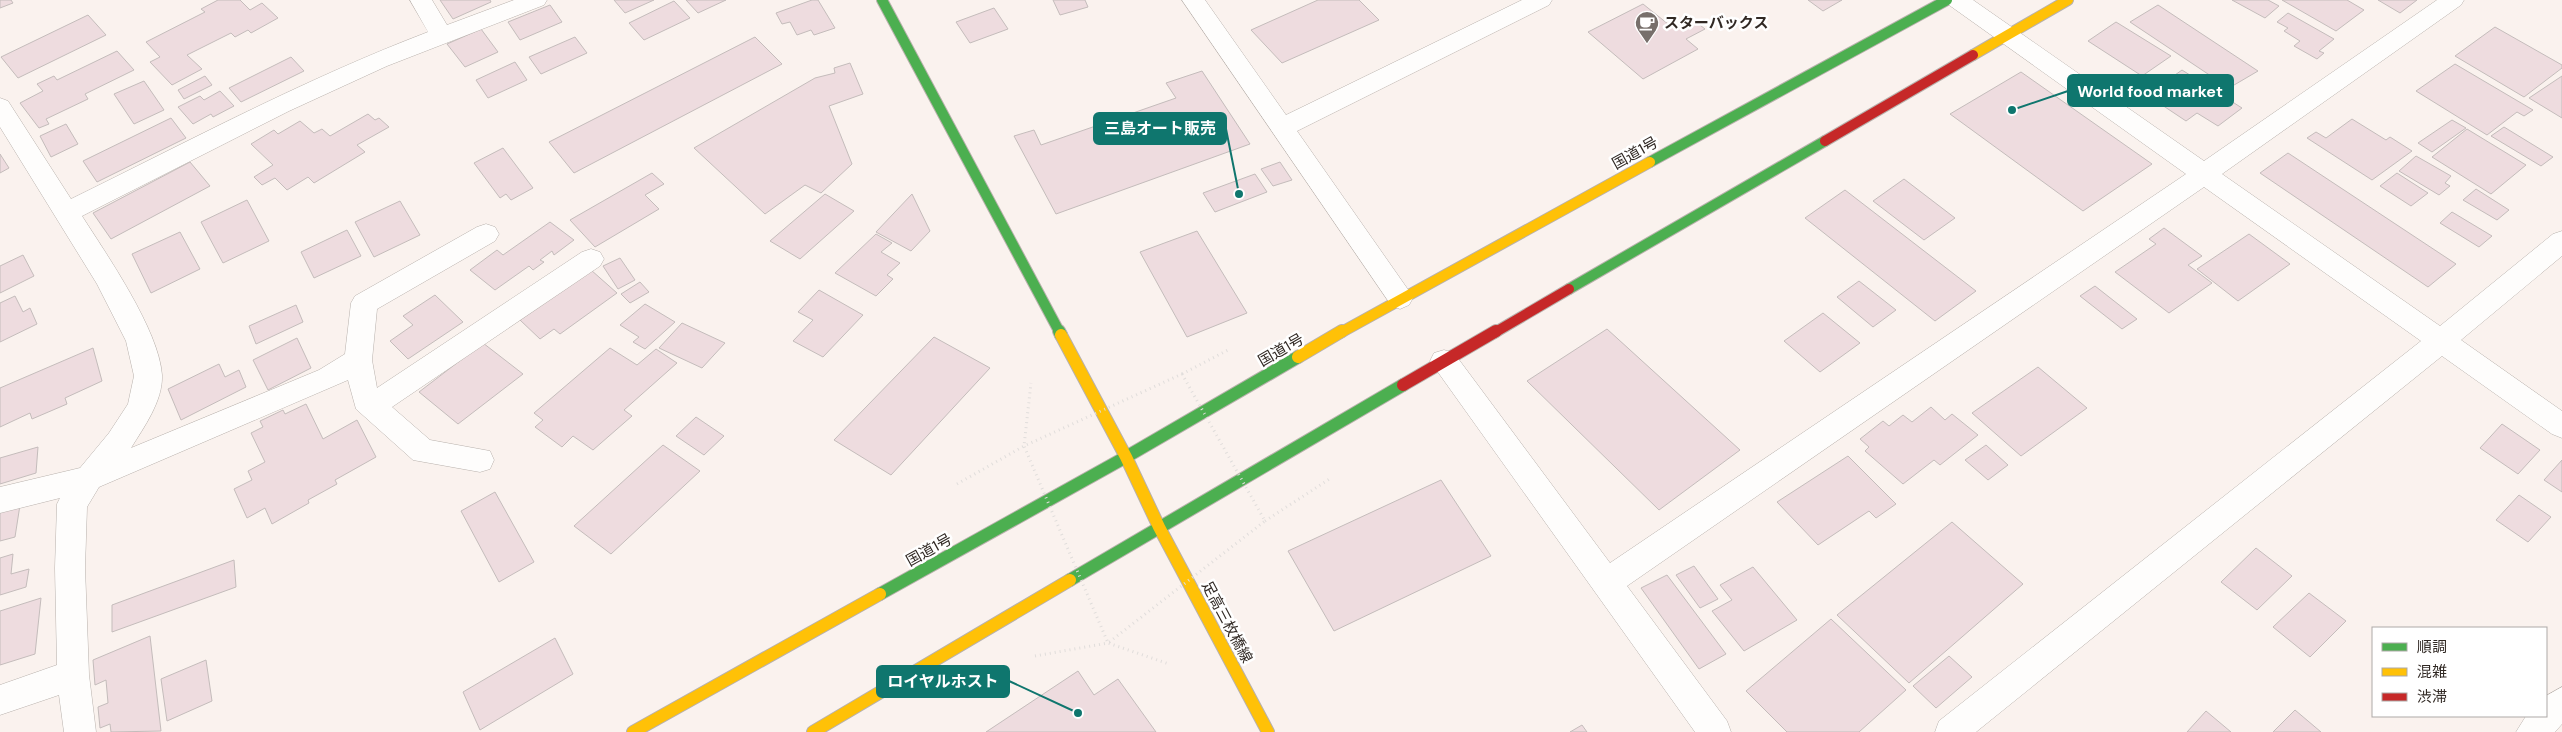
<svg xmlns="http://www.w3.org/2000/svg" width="2562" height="732" viewBox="0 0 2562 732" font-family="'DM Sans','Noto Sans JP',sans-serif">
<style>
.building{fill:#eedcdf;stroke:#c4bcbb}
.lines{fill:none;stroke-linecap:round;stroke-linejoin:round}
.street-casing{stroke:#b8b1ac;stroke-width:1}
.fast-far1-casing{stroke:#b8b1ac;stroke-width:12}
.fast-casing{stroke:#b8b1ac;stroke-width:14}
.slow-far1-casing{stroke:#b8b1ac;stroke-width:12}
.slow-casing{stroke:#b8b1ac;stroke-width:14}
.jam-far1-casing{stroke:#b8b1ac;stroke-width:12}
.jam-casing{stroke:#b8b1ac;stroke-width:14}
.path{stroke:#e0dddb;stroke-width:3;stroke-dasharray:1 4;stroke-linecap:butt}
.street{fill:#fefdfc;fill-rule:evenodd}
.fast-far1{stroke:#4caf50;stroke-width:10}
.fast{stroke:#4caf50;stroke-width:12}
.slow-far1{stroke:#ffc107;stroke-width:10}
.slow{stroke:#ffc107;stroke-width:12}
.jam-far1{stroke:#c62828;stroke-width:10}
.jam{stroke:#c62828;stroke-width:12}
.path-bridge{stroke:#e0dddb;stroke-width:3;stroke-dasharray:1 4;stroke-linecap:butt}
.labels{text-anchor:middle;stroke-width:5;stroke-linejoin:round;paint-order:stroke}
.poi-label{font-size:15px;font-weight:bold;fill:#312924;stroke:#fff;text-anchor:start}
.street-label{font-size:15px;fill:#312924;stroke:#fff}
.leader{fill:none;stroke:#0f766e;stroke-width:2}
.callout-dot{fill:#0f766e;stroke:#fff;stroke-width:2}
.callout{fill:#0f766e;stroke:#0f766e;stroke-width:2}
.callout-label{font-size:16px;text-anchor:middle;font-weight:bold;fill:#fff}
</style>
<rect width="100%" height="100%" fill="#faf2ee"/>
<path class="building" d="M0 0H11L13 3 0 8Z
M218 0H240L250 10 262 3 278 18 251 33 248 30 235 37 231 33 187 55 202 69 172 85 150 62 160 57 146 42 205 12 201 9Z
M440 0H490L491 2 453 19Z
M614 0H654L625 13Z
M686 0H726L698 13Z
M812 0H818L835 28 814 35 811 30 797 35 790 22 782 24 776 13Z
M1053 0H1085L1088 7 1060 15Z
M1318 0H1359L1379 20 1282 63 1251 30Z
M1808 0H1842L1823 11Z
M2232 0H2268L2279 6 2265 18Z
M2282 0H2347L2364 10 2336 31Z
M2378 0H2417L2400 13Z
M674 1 690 18 644 40 629 23Z
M1643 4 1673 28 1691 18 1705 29 1686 39 1698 49 1643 79 1588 32Z
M550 5 562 22 520 40 508 22Z
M2158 5 2258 71 2229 88 2130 22Z
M994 8 1008 29 970 43 956 22Z
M2288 13 2334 39 2319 51 2324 53 2317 59 2294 46 2300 41 2284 31 2288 28 2277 22Z
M88 15 106 35 18 78 1 57Z
M2116 22 2171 56 2142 76 2088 41Z
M2495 27 2562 65V68L2524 97 2455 56Z
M481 29 498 52 465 67 447 44Z
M575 37 587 53 541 74 529 57Z
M755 37 782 64 574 173 549 142Z
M117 51 134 70 85 94 88 99 46 119 49 124 39 128 20 103 43 91 37 84 54 76 57 80Z
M291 57 304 71 241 102 229 88Z
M515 62 527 80 488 98 476 80Z
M850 63 863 94 829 106 852 164 821 193 805 185 765 214 694 148 815 78 835 73 834 68Z
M2455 64 2533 110 2524 116 2517 112 2487 135 2416 91Z
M2182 70 2242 108 2218 126 2197 113 2186 121 2147 95Z
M1202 71 1250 144 1056 214 1014 136 1034 130 1041 145 1176 98 1166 83Z
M2021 72 2152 164 2083 211 1950 114Z
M205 76 212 85 184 99 178 90Z
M2562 76V118L2529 98Z
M144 81 164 110 134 124 114 94Z
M220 91 234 106 213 117 211 114 193 124 178 107 200 96 204 100Z
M368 114 375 120 379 118 389 127 357 145 365 152 314 183 308 177 287 190 275 178 262 185 254 177 273 165 251 144 274 130 278 134 300 121 314 133 322 129 330 136Z
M171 118 186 138 97 182 83 161Z
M2352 119 2386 140 2390 137 2412 151 2372 180 2307 138 2316 132 2326 138Z
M2452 120 2466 128 2432 152 2418 143Z
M66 124 78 144 51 157 40 136Z
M2504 127 2553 157 2541 166 2491 136Z
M2467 129 2526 165 2491 194 2432 157Z
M503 148 533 188 511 200 506 194 500 198 474 163Z
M2288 153 2456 264 2428 287 2260 173Z
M0 154 9 168 0 173Z
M2416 156 2451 176 2445 183 2450 186 2439 195 2399 171Z
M190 162 210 186 111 239 93 213Z
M1280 162 1292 180 1273 186 1261 169Z
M652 173 664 184 645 195 659 209 595 247 570 220Z
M2397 173 2428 193 2411 206 2380 186Z
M1255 174 1267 192 1215 212 1203 193Z
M1904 179 1955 218 1924 240 1873 201Z
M2476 189 2509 210 2497 220 2463 200Z
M1845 190 1976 291 1935 321 1805 218Z
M825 194 854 211 800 259 770 241Z
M912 194 930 231 911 251 876 232Z
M247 200 269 241 223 263 201 222Z
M400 201 420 235 374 257 355 222Z
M2452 212 2492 236 2479 247 2440 223Z
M550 222 574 240 554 255 552 251 540 260 544 262 533 270 529 266 495 290 470 270 497 250 503 255Z
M2164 228 2202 256 2188 265 2212 283 2169 313 2115 272 2156 244 2149 239Z
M347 230 361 256 314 278 301 252Z
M1197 231 1247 313 1187 337 1140 252Z
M180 232 200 269 151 293 132 254Z
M876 234 892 243 881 252 900 263 887 275 893 279 876 296 835 273Z
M2249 234 2290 264 2238 301 2197 269Z
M23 255 34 276 0 293V266Z
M620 258 635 280 618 289 603 266Z
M591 270 617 293 560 334 554 329 540 339 520 320Z
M1859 281 1896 310 1873 327 1837 297Z
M640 282 649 292 630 303 621 294Z
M2095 286 2137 319 2122 329 2080 296Z
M819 290 863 315 823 357 793 341 813 320 798 312Z
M435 295 463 322 408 359 390 341 413 325 403 316Z
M15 296 23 312 30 308 37 324 0 342V303Z
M645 304 675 322 645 349 633 342 639 337 620 325Z
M296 305 303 322 256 344 249 326Z
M1823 313 1860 343 1820 372 1784 341Z
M682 323 725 343 702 368 659 348Z
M1607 329 1740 450 1659 510 1527 381Z
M934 337 990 368 891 475 834 440Z
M297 338 311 368 268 390 253 360Z
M483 343 523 374 458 424 419 392Z
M93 348 102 381 65 398 67 404 32 419 30 413 0 427V388Z
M610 348 637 365 656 349 677 363 624 410 632 416 593 450 573 436 562 447 535 427 543 420 534 413Z
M219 364 225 377 239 370 246 387 181 420 168 389Z
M2038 367 2087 408 2021 456 1972 413Z
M306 404 323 439 357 420 376 457 335 480 337 484 308 500 309 503 272 524 265 508 247 518 234 489 252 480 248 471 265 462 251 433 263 427 260 421 283 410 285 414Z
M1931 407 1945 420 1952 414 1978 435 1940 465 1934 460 1903 484 1865 451 1869 447 1860 439 1883 421 1889 426 1903 415 1912 422Z
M696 417 724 436 704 455 676 436Z
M2502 424 2540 450 2518 474 2480 448Z
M663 445 700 471 611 554 574 526Z
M1986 445 2008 465 1988 480 1965 460Z
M38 447 36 473 0 484V458Z
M1848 456 1896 504 1876 518 1869 511 1818 545 1777 502Z
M2562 460V492L2544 480Z
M1441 480 1491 556 1334 631 1288 551Z
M495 492 534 562 499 582 461 511Z
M2519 495 2551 517 2528 542 2496 520Z
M20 505 15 537 0 541V510Z
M1952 522 2023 584 1909 683 1837 615Z
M2256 548 2292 576 2257 610 2221 582Z
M13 554 11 574 29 569 26 587 0 595V558Z
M234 560 236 587 112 632V605Z
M1694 566 1718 599 1700 608 1676 575Z
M1753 567 1797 620 1744 651 1712 611 1732 600 1720 585Z
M1667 575 1726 654 1699 669 1641 588Z
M2309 593 2346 621 2310 657 2273 627Z
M41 598 35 654 0 665V611Z
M1831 619 1906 690 1859 732H1787L1746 691Z
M150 636 161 731 111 732 110 724 100 728 98 707 108 703 106 680 95 685 93 660Z
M555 638 573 674 480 730 463 692Z
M1949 656 1972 677 1936 708 1913 686Z
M206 660 212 701 167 721 161 679Z
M1078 671 1094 695 1118 679 1156 732H986Z
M2295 710 2321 732H2273Z
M2206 711 2231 732H2187Z
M1582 725 1587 732H1570Z"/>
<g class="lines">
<g class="street-casing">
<path id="street" d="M410 0H432L447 25 514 0H547L544 5 387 66 289 111 82 216C107 255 159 330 162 375 163 401 144 427 131 448L319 370 345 354 351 303 355 296 477 227 486 224 495 227 499 234 495 241 377 309 372 360 377 388 582 252 591 249 600 252 604 259 600 266 392 407 430 440 490 451 494 460 490 469 480 472 413 460 356 409 348 380 99 487 87 507 85 568 89 675 96 732H64L59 695 0 715V685L57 665 55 568 57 504 60 498 0 513V487L80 468 109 433 128 404 134 376 126 341 97 284 0 127V98L8 101 71 199C189 141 305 79 428 32Z
M1182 0H1205L1286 115 1522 0H1552L1549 5 1297 131 1409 291 1413 298 1409 305 1400 309 1391 305Z
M1946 0H1973L2204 161 2437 0H2464L2461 5 2222 174 2440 326 2553 234 2562 231V256L2461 340 2562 411V438L2552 434 2442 356 1976 732H1935L1939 721 2421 341 2204 187 1627 586 1727 721 1731 732H1695L1430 361 1434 353 1444 350 1454 353 1610 563 2186 174 1949 5Z
M2562 687V724L2555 732H2516L2526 716H2546V696Z"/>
</g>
<g class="fast-far1-casing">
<path id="fast-far1" d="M882 0 1060 333
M1650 162 1947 0
M1569 289 1825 141"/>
</g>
<g class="fast-casing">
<path id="fast" d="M1059 331 1061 335
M1070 580 1403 385
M880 594 1126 457 1298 357"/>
</g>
<g class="slow-far1-casing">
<path id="slow-far1" d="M1973 55 2068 0
M1340 333 1650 162"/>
</g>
<g class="slow-casing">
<path id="slow" d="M1061 335 1126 457 1159 527 1268 732
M1298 357 1342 331
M633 732 880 594
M813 732 1070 580"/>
</g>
<g class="jam-far1-casing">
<path id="jam-far1" d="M1825 141 1973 55
M1494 333 1569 289"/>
</g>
<g class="jam-casing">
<path id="jam" d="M1403 385 1496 331"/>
</g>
<path class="path" d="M1182 374 1228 350
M957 484 1024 446 1031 383
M1265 521 1331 478
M1035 656 1108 643 1169 664"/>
<use href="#street" class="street"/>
<use href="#fast-far1" class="fast-far1"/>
<use href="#fast" class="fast"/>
<use href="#slow-far1" class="slow-far1"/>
<use href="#slow" class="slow"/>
<use href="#jam-far1" class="jam-far1"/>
<use href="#jam" class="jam"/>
<path class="path-bridge" d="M1182 374 1265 521 1108 643 1024 446Z"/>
</g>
<defs>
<g id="cafe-pin" transform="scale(1.25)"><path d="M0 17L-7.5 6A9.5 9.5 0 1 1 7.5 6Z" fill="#776f6b" stroke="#fff"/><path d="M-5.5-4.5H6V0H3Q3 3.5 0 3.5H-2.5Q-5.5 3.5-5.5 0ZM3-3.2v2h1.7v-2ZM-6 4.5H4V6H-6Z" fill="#fff"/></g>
</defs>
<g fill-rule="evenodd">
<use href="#cafe-pin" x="1647" y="23"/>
</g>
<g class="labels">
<g class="poi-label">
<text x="1664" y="28">スターバックス</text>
</g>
<g class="street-label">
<text transform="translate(1635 153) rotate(-29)" y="5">国道1号</text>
<text transform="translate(1281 350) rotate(-30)" y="5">国道1号</text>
<text transform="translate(929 550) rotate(-29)" y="5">国道1号</text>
<text transform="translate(1227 622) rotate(62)" y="5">足高三枚橋線</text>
</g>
</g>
<path class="leader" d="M2012 110L2068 91M1239 194L1226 129M1078 713L1009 681"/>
<g class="callout-dot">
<circle cx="2012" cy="110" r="5"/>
<circle cx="1239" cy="194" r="5"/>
<circle cx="1078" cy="713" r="5"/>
</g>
<g class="callout">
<rect x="2068" y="75" width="165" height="31" rx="5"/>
<rect x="1094" y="113" width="132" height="31" rx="5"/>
<rect x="877" y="666" width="132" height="31" rx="5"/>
</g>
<g class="callout-label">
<text x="2150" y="97">World food market</text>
<text x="1160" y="134">三島オート販売</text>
<text x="943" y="687">ロイヤルホスト</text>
</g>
<rect x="2372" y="627" width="175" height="90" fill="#ffffff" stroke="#ada9a7"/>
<rect x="2382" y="643" width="25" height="8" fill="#4caf50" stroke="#ada9a7"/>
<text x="2417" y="652" font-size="15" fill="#312924">順調</text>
<rect x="2382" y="668" width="25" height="8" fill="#ffc107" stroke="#ada9a7"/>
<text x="2417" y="677" font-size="15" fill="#312924">混雑</text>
<rect x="2382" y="693" width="25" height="8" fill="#c62828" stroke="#ada9a7"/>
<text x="2417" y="702" font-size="15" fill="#312924">渋滞</text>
</svg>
